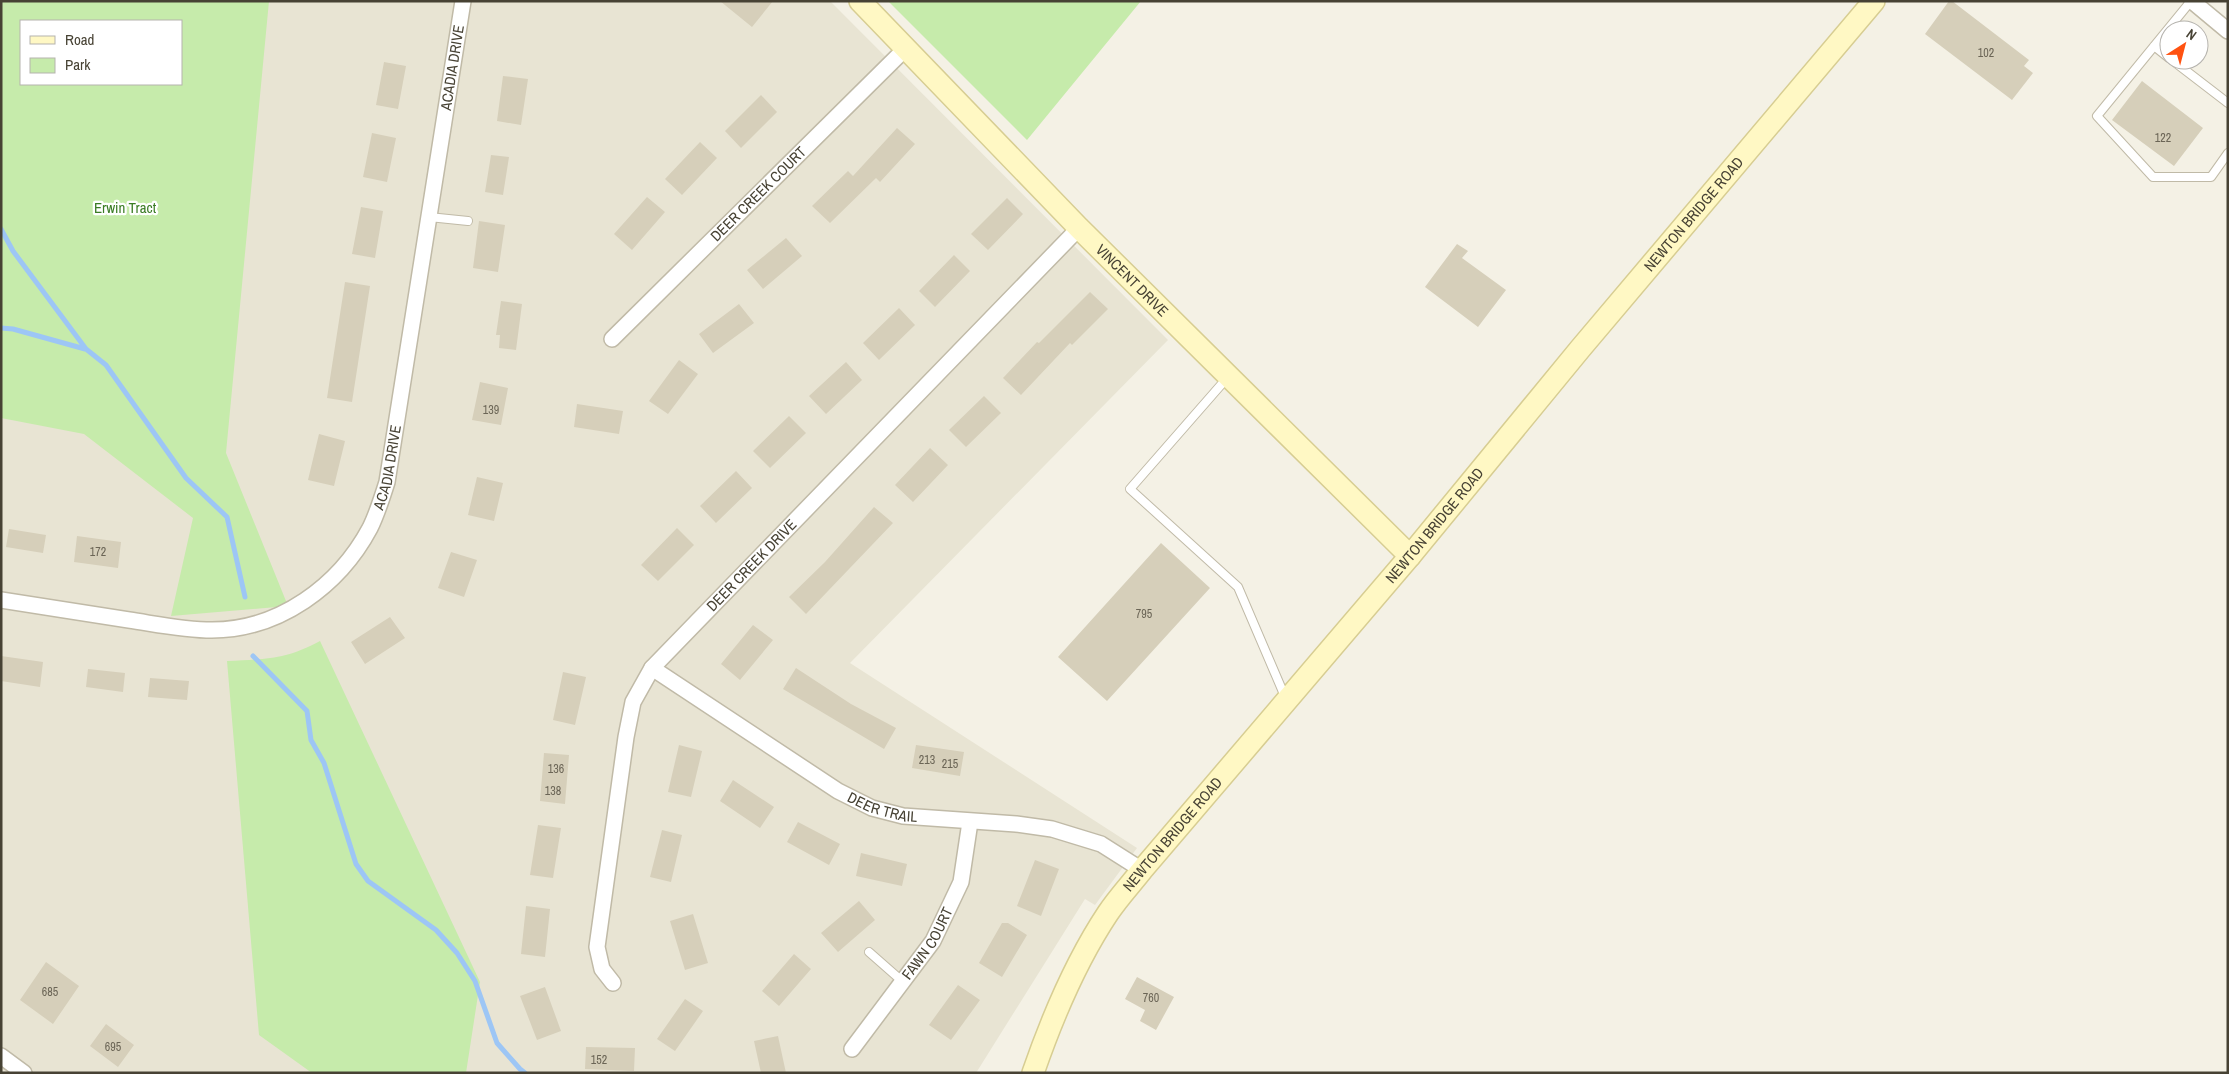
<svg xmlns="http://www.w3.org/2000/svg" width="2229" height="1074" viewBox="0 0 2229 1074" font-family="'Archivo Narrow',sans-serif">
<style>
.residential{fill:#e8e4d3;fill-rule:evenodd}
.green{fill:#c6ebab;fill-rule:evenodd}
.lines{fill:none;stroke-linecap:round;stroke-linejoin:round}
.stream{stroke:#9dc6f5;stroke-width:5}
.building{fill:#d6cfba}
.lane-casing{stroke:#c0baa7;stroke-width:10}
.street-casing{stroke:#c0baa7;stroke-width:18}
.secondary-casing{stroke:#d7cd92;stroke-width:24}
.lane{stroke:#fff;stroke-width:8}
.street{stroke:#fff;stroke-width:15}
.secondary{stroke:#fff8c4;stroke-width:21}
.labels{text-anchor:middle;stroke-width:4.5;stroke-linejoin:round;paint-order:stroke}
.number-label{font-size:12px;fill:#6b6556}
.street-label{font-size:15px;fill:#474234;stroke:#fff}
.park-label{font-size:15px;fill:#3a7c24;stroke:#fff}
</style>
<rect width="100%" height="100%" fill="#f4f1e5"/>
<path class="residential" d="M1 1H830L1168 340 850 663 1137 848 1095 905 1085 899 976 1073H1ZM21 21H181V84H21Z"/>
<path class="green" d="M1 1H269L226 453 288 606 171 616 193 518 84 434 1 418ZM21 21H181V84H21Z
M888 1H1141L1027 140Z
M320 641 480 982 466 1073H312L259 1035 227 661C265 659 285 660 320 641Z"/>
<g class="lines">
<path class="stream" d="M1 229 13 251 86 349 106 365 186 478 227 517 245 597
M1 328 13 329 85 349
M253 656 307 711 311 740 324 763 356 864 368 881 436 930 457 953 475 981 497 1043 520 1069 525 1073"/>
</g>
<path class="building" d="M720 1H773L752 27Z
M1949 1H1952L2029 60 2024 66 2033 73 2012 100 1925 34Z
M384 62 406 66 398 109 376 105Z
M503 76 528 79 521 125 497 121Z
M2142 81 2203 128 2174 166 2112 120Z
M761 95 777 112 741 148 725 131Z
M897 128 915 144 880 182 876 178 830 223 812 206 848 171 853 176Z
M372 133 396 138 387 182 363 177Z
M700 142 717 158 682 195 665 179Z
M491 155 509 157 503 195 485 192Z
M647 197 665 212 632 250 614 234Z
M1007 198 1023 214 988 250 971 234Z
M361 207 383 211 375 258 352 254Z
M479 221 505 225 498 272 473 268Z
M786 238 802 256 763 289 747 270Z
M1457 244 1468 251 1462 258 1506 290 1478 327 1425 287Z
M954 255 970 271 935 307 919 291Z
M345 282 370 286 352 402 327 398Z
M1090 292 1108 309 1072 345 1070 343 1021 395 1003 378 1037 342 1039 343Z
M501 301 522 304 516 350 499 348 500 335H496Z
M739 304 754 323 713 353 699 334Z
M899 308 915 325 879 360 863 343Z
M679 360 698 374 668 414 649 401Z
M846 362 862 380 826 414 809 396Z
M480 382 508 388 501 425 472 420Z
M984 396 1001 413 966 447 949 430Z
M577 404 623 411 619 434 574 427Z
M789 416 806 433 770 468 753 451Z
M319 434 345 441 334 486 308 480Z
M930 448 948 465 913 502 895 485Z
M736 471 752 488 716 523 700 506Z
M477 477 503 483 494 521 468 515Z
M874 507 893 523 806 614 789 597 825 562Z
M677 528 694 545 658 581 641 565Z
M9 529 46 535 43 553 6 547Z
M77 536 121 542 118 568 74 562Z
M1161 543 1210 588 1107 701 1058 657Z
M451 552 477 560 464 597 438 588Z
M390 617 405 638 365 664 351 642Z
M753 625 773 640 740 680 721 664Z
M1 656 43 662 40 687 1 681Z
M796 668 851 704 896 728 884 749 783 689Z
M88 669 125 673 123 692 86 687Z
M563 672 586 677 575 725 553 720Z
M150 678 189 681 187 700 148 697Z
M679 745 702 751 691 797 668 792Z
M916 745 964 752 960 776 912 768Z
M544 753 569 755 565 804 540 801Z
M733 780 774 807 760 828 720 801Z
M798 822 840 844 829 865 787 842Z
M538 825 561 828 553 878 530 875Z
M662 830 682 835 671 882 650 877Z
M861 853 907 864 902 886 856 876Z
M1035 860 1059 869 1041 916 1017 906Z
M859 901 875 920 838 952 821 933Z
M526 906 550 909 545 957 521 954Z
M693 914 708 963 685 970 670 921Z
M1002 923H1008L1027 935 1002 977 979 963Z
M794 954 811 969 779 1006 762 991Z
M46 962 79 986 53 1024 20 1000Z
M1137 977 1174 997 1156 1030 1140 1021 1145 1010 1125 999Z
M958 985 980 1000 951 1040 929 1025Z
M545 987 561 1031 537 1040 520 996Z
M685 999 703 1011 675 1051 657 1039Z
M106 1024 134 1045 118 1067 90 1046Z
M778 1036 786 1073H761L754 1041Z
M586 1047 635 1048 634 1071 585 1069Z"/>
<g class="lines">
<g class="lane-casing">
<path id="lane" d="M2191 1 2097 116 2153 177H2211L2228 153
M2154 46 2169 58
M2172 60 2228 103
M429 217 468 221
M1227 378 1130 489 1238 587 1286 699
M869 952 902 981"/>
</g>
<g class="street-casing">
<g id="street">
<path d="M2192 1 2228 31"/>
<path id="s1" d="M612 339 906 48"/>
<path id="s2" d="M1 600C44 607 86 613 129 620 156 624 184 630 212 630 279 630 339 586 370 528 377 514 382 498 387 482L463 1"/>
<path id="s3" d="M652 668 838 791 872 808 903 816 1016 824 1052 829 1101 844 1142 870"/>
<path id="s4" d="M613 983 602 969 597 947 626 737 633 702 652 668 1079 228"/>
<path id="s5" d="M852 1049 933 941 961 882 970 822"/>
<path d="M1 1056 24 1073"/>
</g>
</g>
<g class="secondary-casing">
<g id="secondary">
<path id="s6" d="M860 1 1079 228 1410 556"/>
<path id="s7" d="M1033 1073C1052 1018 1076 961 1108 913 1118 898 1131 884 1142 870L1410 556 1580 349 1874 1"/>
</g>
</g>
<use href="#lane" class="lane"/>
<use href="#street" class="street"/>
<use href="#secondary" class="secondary"/>
</g>
<g class="labels">
<g class="number-label">
<text x="1986" y="57">102</text>
<text x="2163" y="142">122</text>
<text x="491" y="414">139</text>
<text x="98" y="556">172</text>
<text x="1144" y="618">795</text>
<text x="927" y="764">213</text>
<text x="950" y="768">215</text>
<text x="556" y="773">136</text>
<text x="553" y="795">138</text>
<text x="50" y="996">685</text>
<text x="1151" y="1002">760</text>
<text x="113" y="1051">695</text>
<text x="599" y="1064">152</text>
</g>
<g class="street-label">
<text dy="5" stroke="none"><textPath href="#s2" startOffset="879">ACADIA DRIVE</textPath></text>
<text dy="5" stroke="none"><textPath href="#s1" startOffset="206">DEER CREEK COURT</textPath></text>
<text dy="5" stroke="none"><textPath href="#s7" startOffset="1089">NEWTON BRIDGE ROAD</textPath></text>
<text dy="5" stroke="none"><textPath href="#s6" startOffset="390">VINCENT DRIVE</textPath></text>
<text dy="5" stroke="none"><textPath href="#s2" startOffset="474">ACADIA DRIVE</textPath></text>
<text dy="5" stroke="none"><textPath href="#s7" startOffset="684">NEWTON BRIDGE ROAD</textPath></text>
<text dy="5" stroke="none"><textPath href="#s4" startOffset="470">DEER CREEK DRIVE</textPath></text>
<text dy="5" stroke="none"><textPath href="#s3" startOffset="271">DEER TRAIL</textPath></text>
<text dy="5" stroke="none"><textPath href="#s7" startOffset="279">NEWTON BRIDGE ROAD</textPath></text>
<text dy="5" stroke="none"><textPath href="#s5" startOffset="130">FAWN COURT</textPath></text>
</g>
<g class="park-label">
<text x="125" y="213">Erwin Tract</text>
</g>
</g>
<rect width="2229" height="1074" fill="none" stroke="#474234" stroke-width="5"/>
<rect x="20" y="20" width="162" height="65" fill="#ffffff" stroke="#b5b3ae"/>
<rect x="30" y="36" width="25" height="8" fill="#fff8c4" stroke="#b5b3ae"/>
<text x="65" y="45" font-size="15" fill="#474234">Road</text>
<rect x="30" y="58" width="25" height="15" fill="#c6ebab" stroke="#b5b3ae"/>
<text x="65" y="70" font-size="15" fill="#474234">Park</text>
<g transform="translate(2184 45) rotate(36)"><circle r="24" fill="#ffffff" stroke="#b5b3ae"/>
<path d="M0-4L9 19L0 12L-9 19Z" fill="#ff5211"/>
<text y="-8" font-size="14" font-weight="bold" text-anchor="middle" fill="#474234">N</text>
</g>
</svg>
